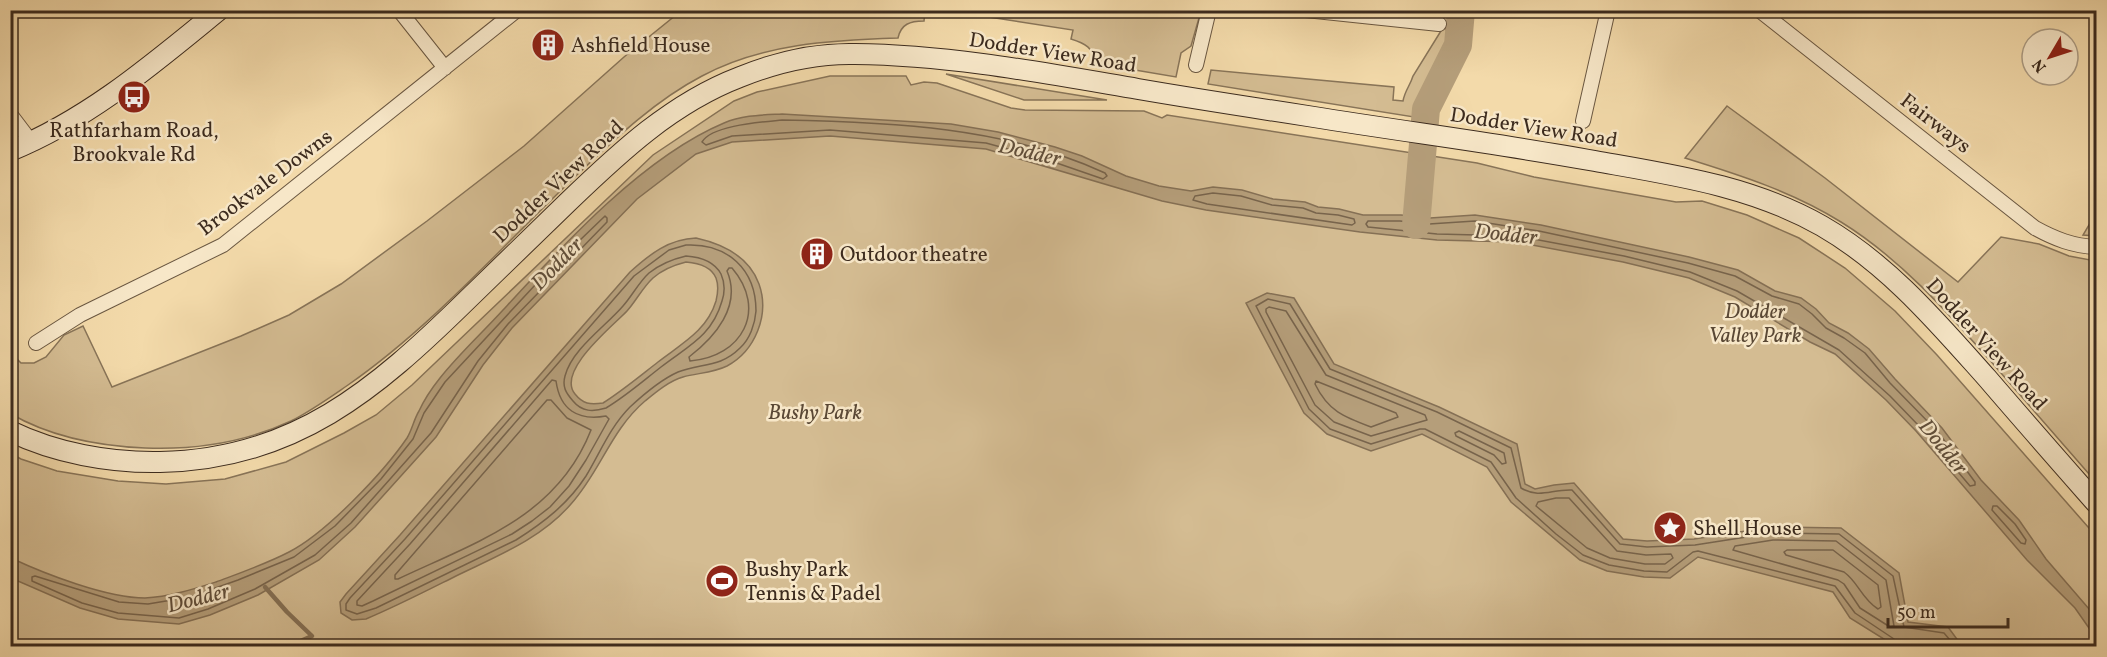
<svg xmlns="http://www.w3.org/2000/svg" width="2107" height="657" viewBox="0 0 2107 657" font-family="Vollkorn,serif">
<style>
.green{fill:#d4bc92;stroke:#887458;stroke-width:1.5}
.water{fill:#b59e7a;stroke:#857055;stroke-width:1.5;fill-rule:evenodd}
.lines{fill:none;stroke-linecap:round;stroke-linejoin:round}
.shore{stroke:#78644c;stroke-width:1.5}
.stream{stroke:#857055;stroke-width:4.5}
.river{stroke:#b59e7a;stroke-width:28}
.street-casing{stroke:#6a5741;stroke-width:16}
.secondary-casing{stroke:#3c2b1e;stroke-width:22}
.street{stroke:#f7e7c8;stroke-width:14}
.secondary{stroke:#f7e7c8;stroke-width:20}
.labels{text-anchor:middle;stroke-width:5;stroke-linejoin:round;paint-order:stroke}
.poi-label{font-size:21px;fill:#3c2b1e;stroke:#f7e7c8;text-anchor:start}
.street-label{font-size:21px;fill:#3c2b1e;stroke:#f7e7c8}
.park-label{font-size:21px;font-style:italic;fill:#5a4835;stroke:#f7e7c8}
.water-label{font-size:22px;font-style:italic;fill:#604e3a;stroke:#f7e7c8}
</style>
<rect width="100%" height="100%" fill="#f3daaa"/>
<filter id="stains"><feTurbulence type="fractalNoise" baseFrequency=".00333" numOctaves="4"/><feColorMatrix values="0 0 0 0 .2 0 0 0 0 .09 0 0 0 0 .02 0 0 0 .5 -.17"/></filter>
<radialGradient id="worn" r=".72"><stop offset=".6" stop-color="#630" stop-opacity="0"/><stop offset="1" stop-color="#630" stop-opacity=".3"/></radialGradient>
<path class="green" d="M681 11H925L924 21C910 21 901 24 898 38 831 40 761 44 702 76 656 100 617 137 580 172 504 244 434 325 348 385 329 398 311 411 291 421 246 442 194 450 145 448 98 446 51 437 11 414V353L21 363H34L46 357 64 335 83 326 112 387 241 336 289 315 341 284 427 221 524 146 624 57Z
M928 11 1201 10V11L1191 46 1181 53 1176 77 1094 63C1095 48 1084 43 1071 39L1073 30 976 15Z
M1444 26 1455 44C1442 67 1423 91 1420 118L1208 84 1211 70 1394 87 1393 100 1403 101C1405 90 1410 86 1413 76Z
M946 74 1107 100H1024Z
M830 76H906L911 85 924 82 937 83 1011 108 1025 110 1144 111 1162 118 1167 115 1477 163 1534 177 1676 202 1702 201 1747 215 1799 238 1845 268 1895 311 1937 355 2096 536V646H11L10 453 21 459 57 471 118 481 166 484 225 479 286 462 344 433 376 415 412 385 653 155 734 101 757 92Z
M1727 106 1825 178 1958 282 2001 237 2039 244 2069 256 2096 261V482C2062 443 2028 404 1994 365 1948 313 1901 259 1841 222 1793 192 1740 175 1685 158Z
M2096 213V236L2083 235Z"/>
<path class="water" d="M782 114 951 124 998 132 1055 147 1082 156 1126 176 1159 186 1191 191 1213 187 1242 190 1273 199 1305 202 1318 207 1339 209 1363 215H1401L1430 218 1475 215 1541 225 1689 257 1738 270 1775 291 1801 298 1816 309 1829 323 1848 333 1869 349 1895 379 1942 428 1981 480 2019 520 2046 559 2096 617V638L2075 608 2027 560 1916 431 1886 400 1835 354 1810 342 1735 297 1689 278 1623 262 1516 242 1437 240 1360 232 1206 210 1162 201 986 149 830 136 732 142 696 154 637 199 512 328 483 365 436 437 355 527 319 560 258 595 210 615 179 624 118 619 80 608 11 578V558C45 574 107 598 145 598 169 597 194 589 216 582 240 573 266 564 289 552 326 533 383 473 407 438 412 430 414 419 419 411 424 400 432 388 440 378 459 354 482 333 503 310 563 245 643 157 724 123 742 115 763 115 782 114Z
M696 238C723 244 749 256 759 284 770 315 755 351 727 366 713 373 697 373 683 377 669 381 656 392 645 401 611 430 600 472 571 504 541 539 497 556 456 576 426 591 397 606 366 619L352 620 341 613 340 602 346 594 400 535 630 272C650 254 669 239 696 238ZM686 262C698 263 711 266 716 278 719 286 718 293 716 301 707 331 681 344 658 362 640 376 622 391 603 403 590 405 583 404 575 394 556 371 613 326 627 311 636 301 643 287 653 278 662 270 674 265 686 262Z
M1267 293 1294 298 1334 364 1439 407 1517 444 1525 484 1535 489 1554 485 1574 483 1623 539 1647 541 1694 539 1772 527 1841 528 1899 573 1908 622 1948 627 1962 646H1895L1850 618 1833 592 1698 557 1670 578 1644 577 1607 571 1580 560 1511 502 1487 467 1422 434 1371 451 1327 434 1304 413 1246 303Z"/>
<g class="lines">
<path class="shore" d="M782 120C891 122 1006 127 1105 173L1107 176 1103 179 1048 160 986 143 830 130 732 136 706 145 702 142C712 125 763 122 782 120Z
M1213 193 1241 196 1272 205 1303 208 1316 213 1338 215 1354 219 1355 223 1352 225 1207 204 1193 200 1195 196Z
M605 216 607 218V222L508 324 478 361 431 433 351 523 315 555 255 589 208 609 179 618 118 613 82 603 32 581V577L35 576 119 602 148 604 190 597 238 580 294 557 335 526 381 479 413 439 424 413 445 382 550 269Z
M1368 221H1400L1429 224 1475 221 1539 231 1688 263 1735 276 1772 296 1799 304 1812 314 1826 328 1844 338 1865 353 1890 383 1938 432 1975 482V485L1970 486 1920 427 1890 396 1839 350 1737 291 1690 272 1624 256 1517 236 1437 234 1368 227 1366 224Z
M686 245C727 243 756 269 756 311 755 324 750 339 740 348 720 368 701 363 678 372 660 380 644 394 630 407 610 427 600 453 586 476 568 504 543 523 516 540L376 608 357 614 346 610V604L350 598 405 539 634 276 669 250Z
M686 256C700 257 714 261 721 274 725 283 725 292 722 301 712 336 688 346 661 367 643 381 626 396 606 408 593 412 582 412 573 401 566 393 562 387 565 376 572 349 606 326 623 306 632 296 639 282 649 273 659 265 673 259 686 256Z
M729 268H732C768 310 742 357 690 361L689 357C715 337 742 306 727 271Z
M1269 307 1286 311 1326 375 1425 415 1427 420 1371 436 1334 422 1315 405 1266 312V309Z
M552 380 556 381C560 410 578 421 606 416L609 419 586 460 569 486 550 507 532 521 512 534 373 601 362 606 357 605V601L410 544Z
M1316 381 1396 413 1398 417 1371 427C1344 417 1328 411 1315 384Z
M547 400H551L567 418 591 430C557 517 476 542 398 579H395V575Z
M1459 431 1504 453 1506 463 1502 464 1494 455 1456 436 1455 433Z
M1556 498H1569L1617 551 1646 555 1671 554 1673 558 1665 564H1645L1610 558 1587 548 1536 506 1538 502Z
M1993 506H1997L2015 524 2026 540 2025 544 2021 543 1992 510Z
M1773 540 1836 541 1886 580 1894 626 1890 627 1860 608 1844 584 1838 580 1733 550 1735 546Z
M1787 550H1833L1878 585 1881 607 1878 609C1861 598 1859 583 1844 572L1786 555 1784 552Z
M1897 646 1894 639 1855 613 1835 586 1698 551 1693 552 1667 572 1644 571 1609 565 1583 555 1556 534 1516 498 1491 462 1425 429H1420L1371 444 1330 429 1309 409 1256 306 1268 299 1290 304 1330 369 1437 412 1511 448 1521 488C1540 499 1551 489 1572 490L1620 544 1647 547 1695 545 1772 533 1839 534 1893 576 1904 627 1944 633 1955 646"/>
<path class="stream" d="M265 587 287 612 312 636 289 646"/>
<path class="river" d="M1416 225 1426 109 1458 45 1461 10"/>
<g class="street-casing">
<path id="street" d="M399 10 445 68
M1306 10 1439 24
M1759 10 2035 228C2055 239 2073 246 2096 247
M1196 65 1209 10
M10 114 32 143
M1583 121 1608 10
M36 343 80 315 223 245 517 10"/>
</g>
<g class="secondary-casing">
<path id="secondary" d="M10 151C89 119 154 63 219 10
M10 431C55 453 110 463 160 462 294 460 376 389 466 301 500 268 534 235 568 202 620 152 672 103 740 77 777 62 815 53 855 54 950 55 1044 73 1138 89 1196 99 1255 108 1314 117 1407 132 1502 144 1595 161 1674 175 1752 186 1822 226 1888 264 1937 322 1987 378 2023 420 2060 462 2096 503"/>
</g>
<use href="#street" class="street"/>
<use href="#secondary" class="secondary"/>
</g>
<defs>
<g id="building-disc" transform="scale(1.725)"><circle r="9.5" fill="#8f2418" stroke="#f7e7c8"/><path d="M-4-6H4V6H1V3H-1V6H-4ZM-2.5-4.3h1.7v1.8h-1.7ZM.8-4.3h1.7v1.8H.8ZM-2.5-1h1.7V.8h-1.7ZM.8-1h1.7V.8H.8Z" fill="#fff"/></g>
<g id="bus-disc" transform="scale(1.725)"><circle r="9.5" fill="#8f2418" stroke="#f7e7c8"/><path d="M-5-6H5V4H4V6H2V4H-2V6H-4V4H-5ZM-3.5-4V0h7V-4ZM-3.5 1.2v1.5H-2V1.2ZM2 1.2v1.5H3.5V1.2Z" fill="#fff"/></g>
<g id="sight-disc" transform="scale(1.725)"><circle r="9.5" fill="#8f2418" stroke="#f7e7c8"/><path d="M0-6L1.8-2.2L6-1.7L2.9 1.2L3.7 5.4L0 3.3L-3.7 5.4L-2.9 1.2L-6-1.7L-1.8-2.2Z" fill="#fff"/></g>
<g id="stadium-disc" transform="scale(1.725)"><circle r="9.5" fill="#8f2418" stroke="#f7e7c8"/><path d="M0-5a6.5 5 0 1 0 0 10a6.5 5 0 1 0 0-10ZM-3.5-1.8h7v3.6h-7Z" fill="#fff"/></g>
</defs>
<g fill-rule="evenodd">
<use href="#building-disc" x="548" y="45"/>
<use href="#bus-disc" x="134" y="97"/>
<use href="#building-disc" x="817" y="254"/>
<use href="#sight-disc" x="1670" y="528"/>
<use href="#stadium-disc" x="722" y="581"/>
</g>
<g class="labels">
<g class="poi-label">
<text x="571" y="52">Ashfield House</text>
<text x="134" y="137" text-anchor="middle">Rathfarham Road,<tspan x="134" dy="24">Brookvale Rd</tspan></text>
<text x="840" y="261">Outdoor theatre</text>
<text x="1693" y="535">Shell House</text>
<text x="745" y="576">Bushy Park<tspan x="745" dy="24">Tennis &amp; Padel</tspan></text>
</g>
<g class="street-label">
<text transform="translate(1053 52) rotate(9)" y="7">Dodder View Road</text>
<text transform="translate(1936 123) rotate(38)" y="7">Fairways</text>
<text transform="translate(1534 127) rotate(9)" y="7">Dodder View Road</text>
<text transform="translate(558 181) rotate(-43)" y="7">Dodder View Road</text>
<text transform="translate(265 182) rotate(-37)" y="7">Brookvale Downs</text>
<text transform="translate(1987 344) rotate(48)" y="7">Dodder View Road</text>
</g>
<g class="park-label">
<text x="1755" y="318">Dodder<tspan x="1755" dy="24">Valley Park</tspan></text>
<text x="815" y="419">Bushy Park</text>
</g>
<g class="water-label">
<text transform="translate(1030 151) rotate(13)" y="8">Dodder</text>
<text transform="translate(1506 233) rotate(6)" y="8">Dodder</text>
<text transform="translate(556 263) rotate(-46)" y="8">Dodder</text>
<text transform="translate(1944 446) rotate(51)" y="8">Dodder</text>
<text transform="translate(198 597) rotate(-14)" y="8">Dodder</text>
</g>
</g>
<rect width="2107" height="657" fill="none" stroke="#f3daaa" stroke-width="36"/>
<rect x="12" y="12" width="2083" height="633" fill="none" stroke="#3c2b1e" stroke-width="3"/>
<rect x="18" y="18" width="2071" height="621" fill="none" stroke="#3c2b1e" stroke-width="1.5"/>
<g transform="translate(2050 57) rotate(231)"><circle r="28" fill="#f7e7c8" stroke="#ac9c84" stroke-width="1.5"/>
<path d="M0-4.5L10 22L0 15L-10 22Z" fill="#8f2418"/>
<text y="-9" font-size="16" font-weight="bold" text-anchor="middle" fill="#3c2b1e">N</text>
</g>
<path d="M1888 618v9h120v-9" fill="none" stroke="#3c2b1e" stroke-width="3"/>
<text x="1897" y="618" font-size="18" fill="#3c2b1e" stroke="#f7e7c8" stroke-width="4.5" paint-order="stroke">50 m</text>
<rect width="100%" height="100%" filter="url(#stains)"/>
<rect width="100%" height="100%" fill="url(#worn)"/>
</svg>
